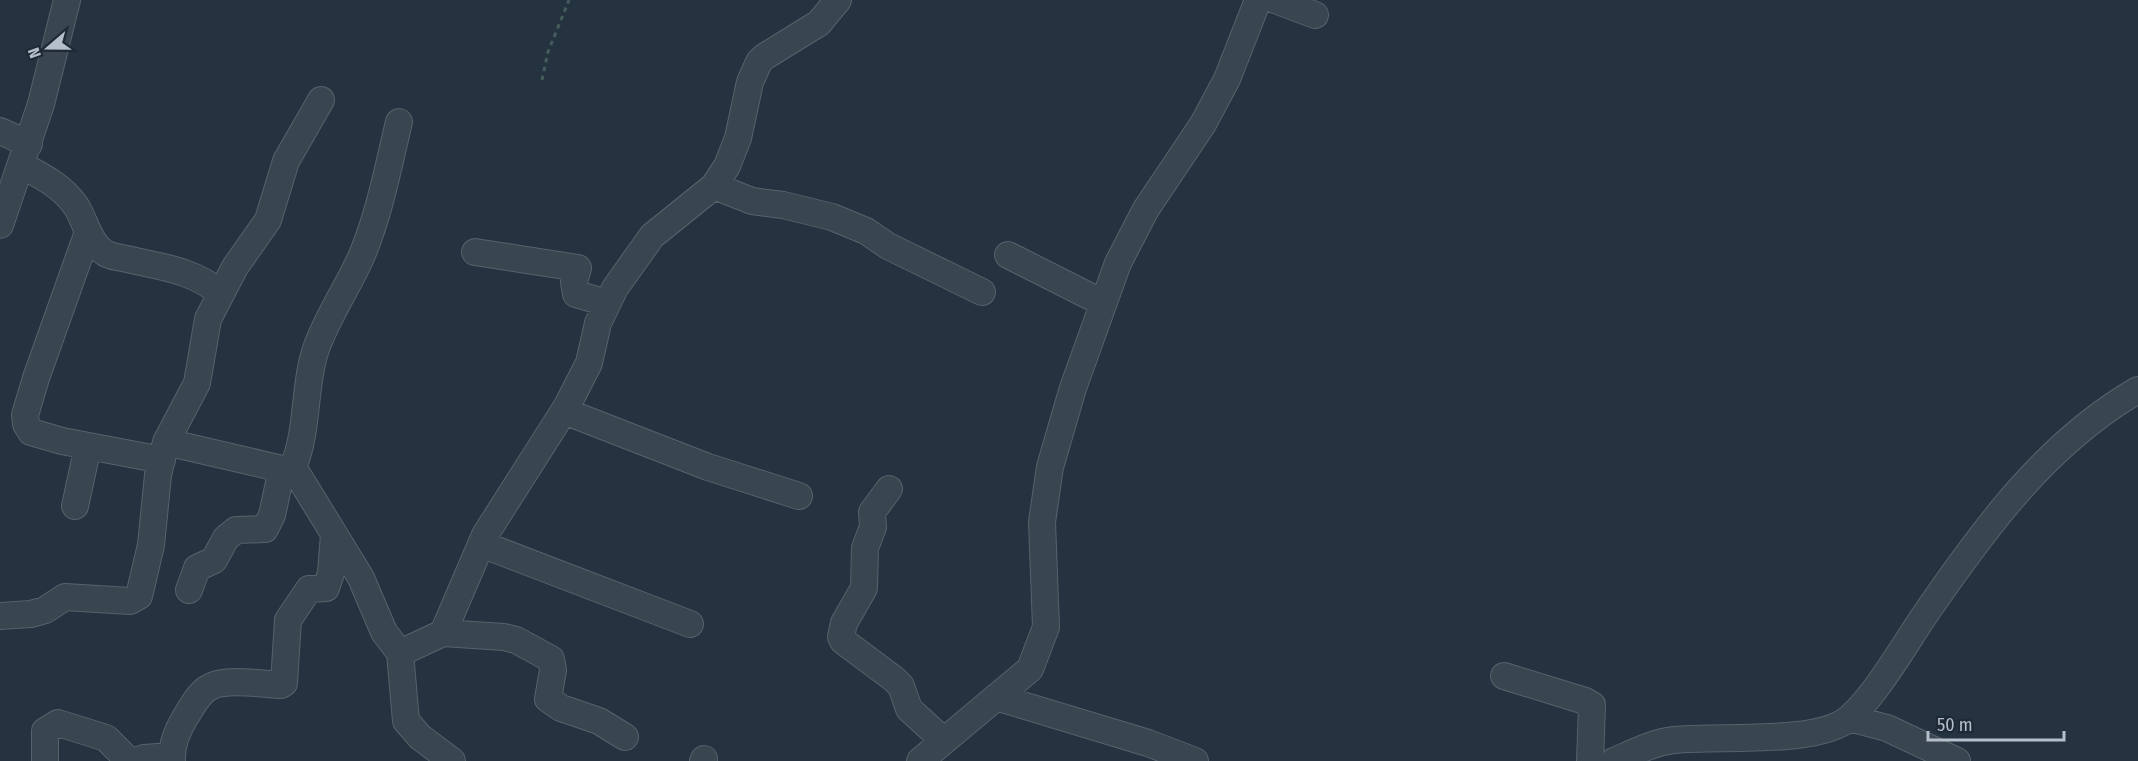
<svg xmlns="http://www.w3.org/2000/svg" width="2138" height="761" viewBox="0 0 2138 761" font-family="'Fira Sans Condensed',sans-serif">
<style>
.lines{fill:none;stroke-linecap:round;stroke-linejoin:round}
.minor-casing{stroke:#57626d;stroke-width:28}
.path{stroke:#455c5d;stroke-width:3;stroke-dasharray:4.5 4.5;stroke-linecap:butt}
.minor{stroke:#39454f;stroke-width:26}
</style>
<rect width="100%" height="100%" fill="#253340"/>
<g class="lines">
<g class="minor-casing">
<path id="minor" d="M1275 0 1315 15
M0 131 29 144
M21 165C42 176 62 186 76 206 85 220 89 243 105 253 111 257 119 257 127 259 157 266 198 271 220 294
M714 186 752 201 783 205 832 217 866 231 888 246 982 292
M0 225 41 104 67 0
M88 232 36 378 25 415 26 424 31 432 62 441 162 460
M475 252 578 268 574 282 576 294 607 303
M1008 255 1103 303
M564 411 708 467 799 496
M166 442 282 469 293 467C309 430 303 385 317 346 329 314 349 285 362 255 380 212 388 167 399 122
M293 467 361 578 384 632 400 653
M889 489 872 512 873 527 865 548 864 588 844 623 841 637 843 641 894 679 901 686 909 709 943 740
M75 506 88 446
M481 544 690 624
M189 590 197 568 214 560 226 538 236 530 265 529 272 515 282 469
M0 616 31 614 45 610 65 597 130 601 139 596 151 545 158 475 166 442 197 383 208 319 235 267 268 220 286 161 321 100
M443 633 504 637 516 640 551 659 553 670 548 699 561 708 599 721 625 737
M1504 676 1585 701 1592 705 1590 761
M996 697 1148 743 1195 761
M1849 718 1887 728 1957 761
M45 761V731L58 723 106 738 129 761
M136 761 144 758 172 756
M172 761C171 745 178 729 186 716 192 707 199 692 210 687 225 678 263 684 281 685L284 683 288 620 309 589 326 588 331 573 334 534
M452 761 420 737 406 721 400 653 443 633 485 535 567 406 589 363 598 323 615 288 652 236 714 186 727 166 738 138 750 82 759 62 764 57 819 23 838 0
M703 761 704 759
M920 761 1030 669 1046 627 1042 522 1050 467 1073 388 1118 263 1146 209 1203 124 1227 79 1258 0
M1614 761C1633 753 1654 742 1674 740 1717 735 1816 745 1848 719 1874 698 1905 644 1924 616 1983 530 2046 443 2138 390"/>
</g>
<path class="path" d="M542 80 548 52 569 0"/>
<use href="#minor" class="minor"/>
</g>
<g transform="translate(48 48) rotate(250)" stroke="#1e2a35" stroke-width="4.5" paint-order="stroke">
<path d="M0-4.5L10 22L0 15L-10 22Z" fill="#b5bfca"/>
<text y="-9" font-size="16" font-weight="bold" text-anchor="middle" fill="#b5bfca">N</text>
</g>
<path d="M1928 731v9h136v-9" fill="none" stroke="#b5bfca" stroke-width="3"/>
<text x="1937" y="731" font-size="18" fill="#b5bfca" stroke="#1e2a35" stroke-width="4.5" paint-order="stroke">50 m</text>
</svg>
